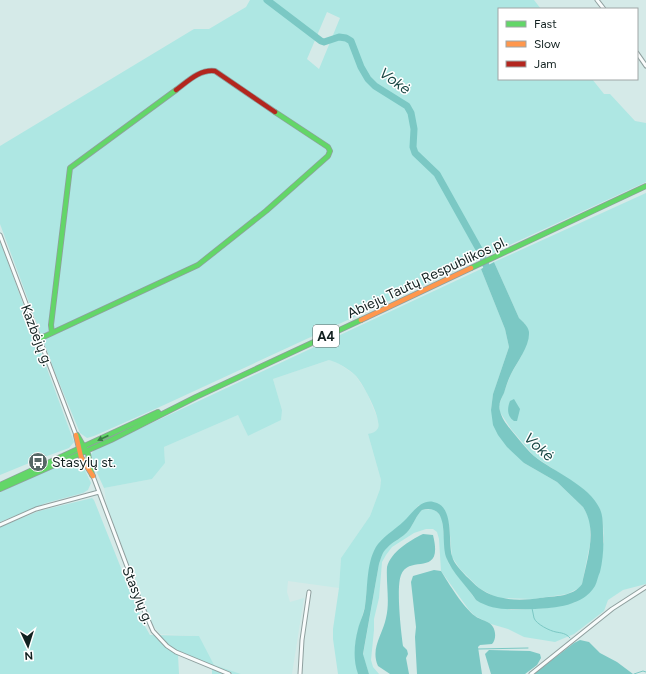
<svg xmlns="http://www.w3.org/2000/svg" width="646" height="674" viewBox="0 0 646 674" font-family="Figtree,sans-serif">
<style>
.built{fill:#c7ebe8}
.green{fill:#aee7e3;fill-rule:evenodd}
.water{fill:#7bc8c4}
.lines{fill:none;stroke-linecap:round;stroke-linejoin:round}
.stream{stroke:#7bc8c4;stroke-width:1}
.river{stroke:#7bc8c4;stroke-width:7}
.street-casing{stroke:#8f9f9e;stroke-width:5}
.fast-casing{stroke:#8f9f9e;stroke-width:6}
.slow-casing{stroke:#8f9f9e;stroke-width:6}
.jam-casing{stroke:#8f9f9e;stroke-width:6}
.street{stroke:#f9fcfc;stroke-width:3}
.fast{stroke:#63d668;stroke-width:4.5}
.slow{stroke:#ff974d;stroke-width:4.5}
.jam{stroke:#b3261e;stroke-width:4.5}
.oneway{fill:#3a7c44}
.labels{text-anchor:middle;stroke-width:3;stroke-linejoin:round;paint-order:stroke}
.shield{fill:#fff;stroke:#596463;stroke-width:1}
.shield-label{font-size:13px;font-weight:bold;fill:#122120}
.street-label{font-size:14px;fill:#122120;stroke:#fff}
.poi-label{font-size:14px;fill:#122120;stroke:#fff;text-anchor:start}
.water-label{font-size:15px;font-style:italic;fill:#1a4845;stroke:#fff}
</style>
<rect width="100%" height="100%" fill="#d5eae8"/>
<path class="built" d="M329 360 335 361 355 375 367 393 379 422 378 428 375 432 368 434 381 480 380 489 370 516 341 558 339 588 288 581 287 592 290 602 304 598 292 674H241L213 665 199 636 160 634 150 621 107 506 104 488 152 479 165 463 164 447 238 415 248 436 282 410 273 379Z"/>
<path class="green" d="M250 0H534L541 9H499V79H592L604 94H610L635 121 646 123V182L164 405 94 436 87 438 80 433 56 375 0 224V146L194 29H209L246 7ZM327 12 340 18 319 69 307 59Z
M646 193V584L623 590 608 600 604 611 574 634 555 642 524 637 508 629 491 624 475 616 469 610 441 571 439 539 437 532 433 529H426L414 533 392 547 386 555 382 562 379 598 374 619V630L371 660 373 667 379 674H369L363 655 379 564C381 559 382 552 387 548 393 541 403 538 409 530 414 523 416 516 422 510L433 509 438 513 442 519 446 555 449 564 476 600 511 610 548 608 576 602 604 542 603 524 600 509 583 489 534 456 511 429 500 412 499 405 511 374 522 355 525 324 519 318 494 262Z
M0 241 74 442 69 448 39 459 0 475Z
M481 269 505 329 509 347 493 394 491 410 524 463 557 482 583 507 586 512 590 521V544L582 584 579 588 567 594 534 599 497 598 479 588 460 569 452 557 449 524 444 509 419 505 405 521 379 544 373 553 367 587 365 606 358 631 355 646 358 674H338L333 639V629L339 588 341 558 370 516 380 489 381 480 368 434C372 433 376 432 378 428 382 419 363 383 355 375 349 369 337 362 329 360L273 379 282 410 281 420 248 436 238 415 164 447 165 463 152 479 104 488 91 460 90 456 94 450Z
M72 459 79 460 82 464 91 483 88 490 83 493 46 503 0 522V492Z
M92 498 94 500 142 621 150 635 199 636 214 665 241 674H212V669L178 655 179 674H0V527L39 511Z"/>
<path class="water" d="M494 262 519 318C523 322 528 326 529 332 530 346 517 362 511 374 508 380 506 387 504 393 501 399 498 404 500 411 502 420 510 429 516 436 522 443 528 451 534 456 554 472 589 485 600 509 603 516 603 525 603 533 604 545 603 560 600 572 598 576 597 582 595 586 583 606 555 608 535 609 515 609 494 612 476 600 467 586 452 573 446 557 442 544 446 525 439 514 435 509 429 508 422 510 416 516 414 523 409 530 403 538 393 541 387 548 382 552 381 559 379 564L363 654 369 674H358C353 660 354 644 358 629 360 621 364 614 365 606 368 587 366 560 378 544 386 534 399 527 407 518 415 509 424 497 437 503 454 510 448 542 452 556 454 564 461 570 466 576 471 580 475 585 479 588 497 601 520 601 540 598 555 596 573 597 582 584 587 559 598 530 583 507L557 482 524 463 507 447 498 435 493 425 491 410 493 394 509 347 505 329 481 269Z
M514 399 520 409 517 421H514C507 416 507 409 510 401Z
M423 534 433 535C444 579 409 553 401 575 396 588 401 631 403 646L407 650 408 654 406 658 409 674H390L378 666C370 648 383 634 386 618 390 602 386 584 387 567 391 552 409 541 423 534Z
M434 570 441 571C449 584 463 607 475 616 480 620 490 621 493 627 496 632 496 640 492 644L480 645 478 647 482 674H417L415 637 416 627 411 582 413 576Z
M580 640 589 642 600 653 617 662 633 674H534L574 643Z
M489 650 530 651 540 654 541 658 537 665 525 674H491L485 654Z"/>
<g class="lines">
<path class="stream" d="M532 608C533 611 533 615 534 618 536 624 550 631 556 632 561 633 566 633 570 638
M478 649 528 648
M634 674 643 671 646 672"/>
<path class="river" d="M267 0 321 41 324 42 339 37 346 38 351 41 361 67 368 79 375 86 407 106 411 113 414 129 413 147 415 153 437 174 480 251 490 275"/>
<g class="street-casing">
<path id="street" d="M597 0 604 9
M637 53 646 66
M0 235 76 435
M93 476 140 601 153 631 167 646 176 652 229 674
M0 525 36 509 99 492
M300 674 302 640 309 592
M531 674 612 609 646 587"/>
</g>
<g class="fast-casing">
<path id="fast" d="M471 268 646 186
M52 333 51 325 70 168 176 90
M39 339 198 265 266 211 328 156 330 151 328 147 275 112
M77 435 88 454 92 475
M0 485 158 412
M0 489 111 440 196 397 361 320"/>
</g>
<g class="slow-casing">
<path id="slow" d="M361 320 471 268
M76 435 81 457 93 476"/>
</g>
<g class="jam-casing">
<path id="jam" d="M176 90C188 81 200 69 215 71L275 112"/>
</g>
<use href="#street" class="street"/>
<use href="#fast" class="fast"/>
<use href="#slow" class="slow"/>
<use href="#jam" class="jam"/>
</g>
<defs><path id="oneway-solid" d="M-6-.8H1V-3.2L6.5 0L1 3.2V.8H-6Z"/></defs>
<use class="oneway" href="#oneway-solid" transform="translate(103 438) rotate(155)"/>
<defs>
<g id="bus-disc" transform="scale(1)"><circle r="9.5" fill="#566766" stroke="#fff"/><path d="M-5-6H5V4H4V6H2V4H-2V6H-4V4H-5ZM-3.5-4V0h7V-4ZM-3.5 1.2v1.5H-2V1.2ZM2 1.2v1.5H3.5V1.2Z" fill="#fff"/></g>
</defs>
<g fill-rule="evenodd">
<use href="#bus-disc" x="38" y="462"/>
</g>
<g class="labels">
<rect class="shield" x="313" y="325" width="26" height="22" rx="3"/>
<g class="shield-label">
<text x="326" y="341">A4</text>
</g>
<g class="street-label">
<text transform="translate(427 277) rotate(-25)" y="5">Abiejų Tautų Respublikos pl.</text>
<text transform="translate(37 335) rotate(69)" y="5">Kazbėjų g.</text>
<text transform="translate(138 595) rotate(68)" y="5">Stasylų g.</text>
</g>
<g class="poi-label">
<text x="52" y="467">Stasylų st.</text>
</g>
<g class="water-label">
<text transform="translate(395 81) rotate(35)" y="5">Vokė</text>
<text transform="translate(539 447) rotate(42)" y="5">Vokė</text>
</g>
</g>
<rect x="498" y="8" width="140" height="72" fill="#ffffff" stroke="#a0a6a6"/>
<rect x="506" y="21" width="20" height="6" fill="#63d668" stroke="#a0a6a6"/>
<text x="534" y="28" font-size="12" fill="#122120">Fast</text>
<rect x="506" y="41" width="20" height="6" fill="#ff974d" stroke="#a0a6a6"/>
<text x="534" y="48" font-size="12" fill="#122120">Slow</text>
<rect x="506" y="61" width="20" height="6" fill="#b3261e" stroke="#a0a6a6"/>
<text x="534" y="68" font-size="12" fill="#122120">Jam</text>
<g transform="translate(28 646) rotate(176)" stroke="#ffffff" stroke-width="3" paint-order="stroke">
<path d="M0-3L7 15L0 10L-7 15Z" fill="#122120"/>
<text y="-6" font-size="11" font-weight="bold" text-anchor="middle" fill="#122120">N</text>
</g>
</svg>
